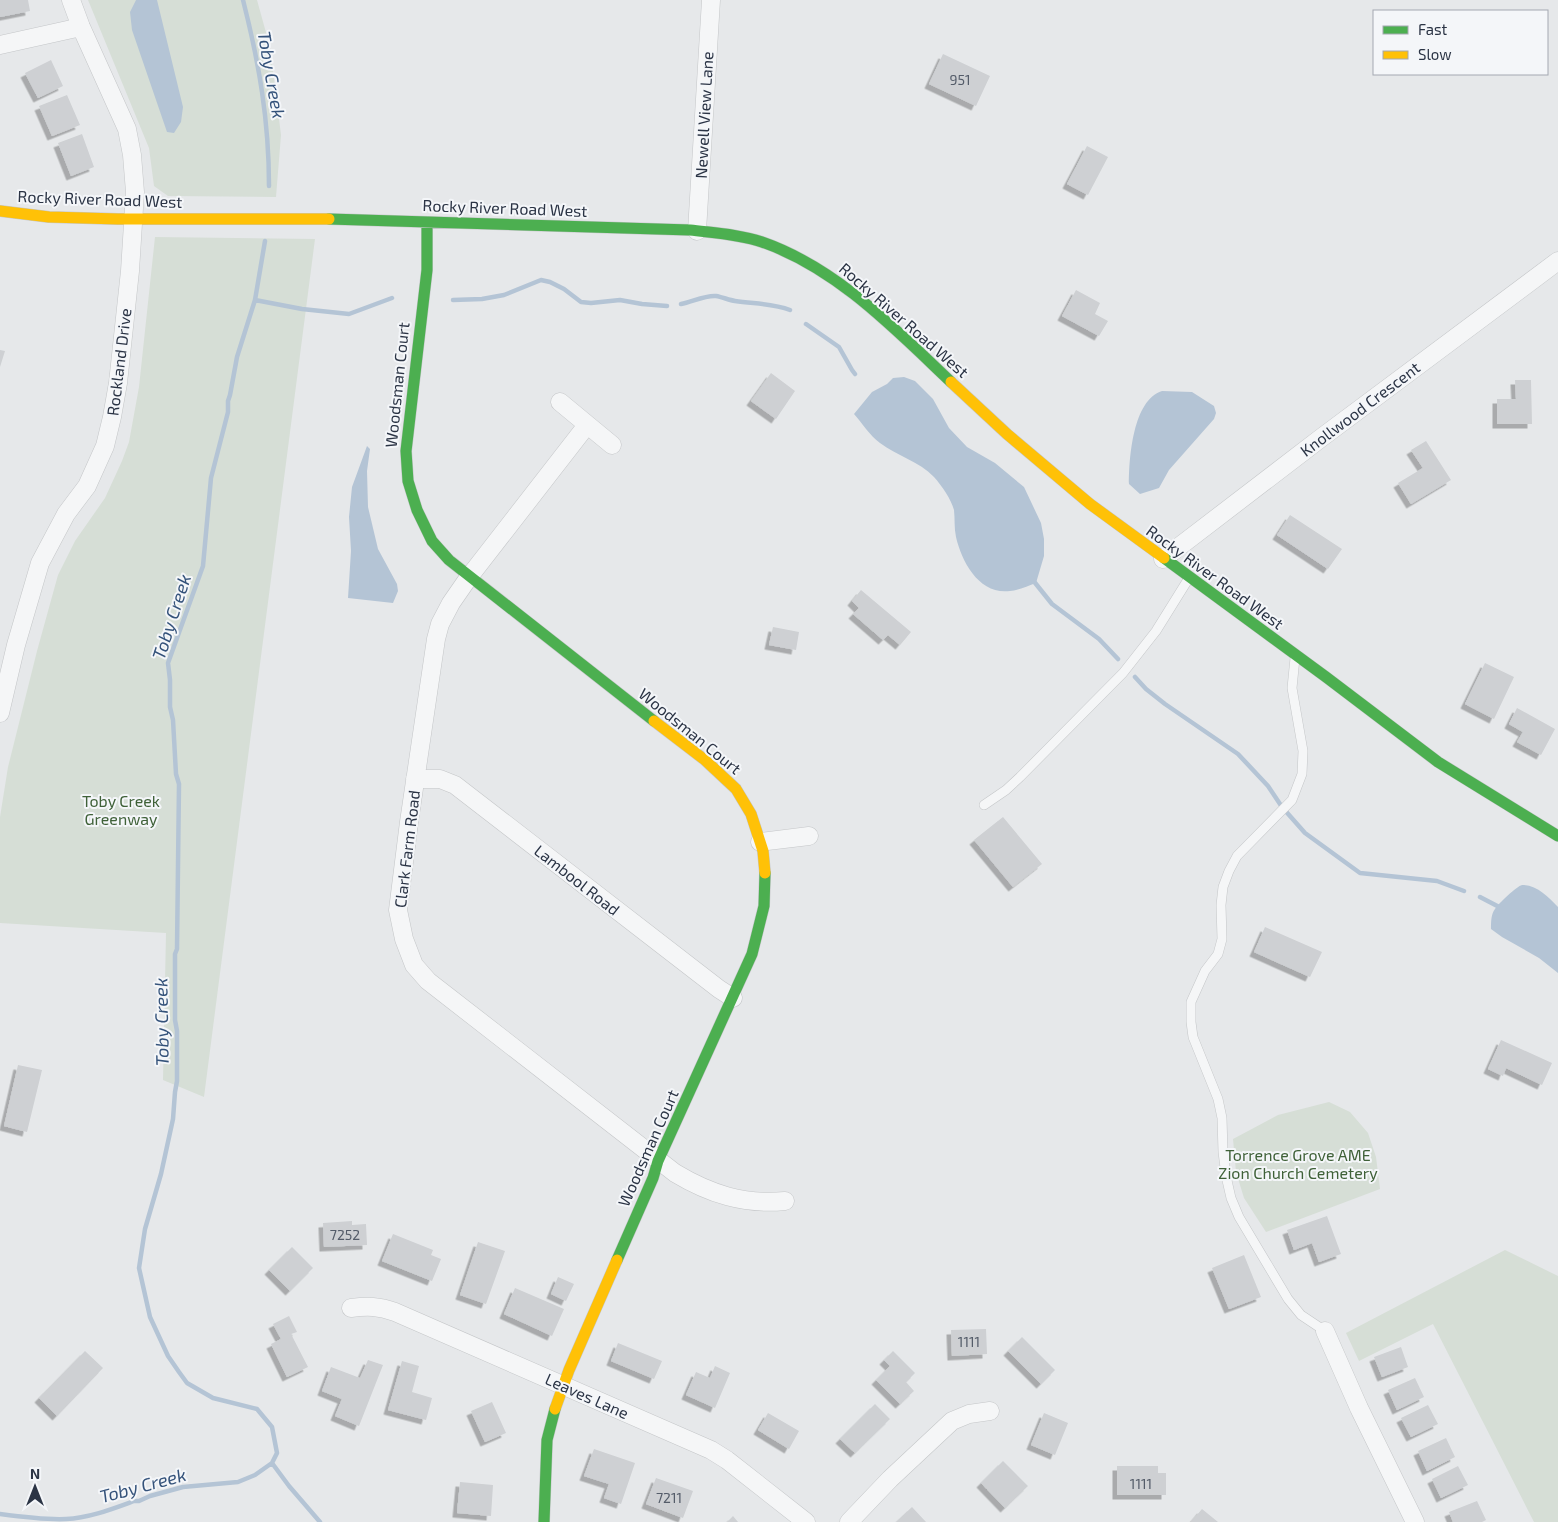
<svg xmlns="http://www.w3.org/2000/svg" width="1558" height="1522" viewBox="0 0 1558 1522" font-family="'Exo 2',sans-serif">
<style>
.green{fill:#d6ded6}
.water{fill:#b4c4d5}
.lines{fill:none;stroke-linecap:round;stroke-linejoin:round}
.stream{stroke:#b4c4d5;stroke-width:4.5}
.building{fill:#ced0d3;filter:url(#shadow)}
.lane-casing{stroke:#c4c6c8;stroke-width:10}
.street-casing{stroke:#c4c6c8;stroke-width:19}
.fast-casing{stroke:#c4c6c8;stroke-width:12}
.slow-casing{stroke:#c4c6c8;stroke-width:12}
.lane{stroke:#f5f6f7;stroke-width:9}
.street{stroke:#f5f6f7;stroke-width:18}
.fast{stroke:#4caf50;stroke-width:11}
.slow{stroke:#ffc107;stroke-width:11}
.labels{text-anchor:middle;stroke-width:4;stroke-linejoin:round;paint-order:stroke}
.number-label{font-size:14px;fill:#545c69}
.street-label{font-size:16px;fill:#2b3445;stroke:#f4f6f9}
.park-label{font-size:16px;fill:#3f6138;stroke:#f4f6f9}
.water-label{font-size:18px;font-style:italic;fill:#34527a;stroke:#f4f6f9}
</style>
<defs>
<filter id="shadow"><feDropShadow dx="-4.5" dy="4.5" stdDeviation="0" flood-color="#0004"/></filter>
</defs>
<rect width="100%" height="100%" fill="#e6e8ea"/>
<path class="green" d="M88 0H257L270 47 281 135 276 197 168 196 154 186 149 148Z
M155 237 315 239 204 1097 163 1080 166 933 0 923V817L8 767 37 651 58 575 75 541 105 498 122 461 129 442 139 387Z
M1329 1102 1350 1112 1368 1133 1376 1157 1380 1189 1266 1232 1244 1198 1236 1172 1233 1139 1278 1115Z
M1505 1250 1558 1276V1522H1534L1433 1324 1359 1361 1346 1333Z"/>
<path class="water" d="M136 0H157L183 107 181 122 174 133 167 132 132 30 130 12Z
M904 377 915 381 933 399 949 428 967 447 995 463 1024 487 1041 523 1044 539V556L1036 583C1028 586 1019 590 1010 591 980 595 962 563 956 537 954 528 955 519 954 510 951 499 942 486 934 477 919 461 897 456 880 443 870 436 862 423 854 414L872 392 887 384 893 378Z
M1162 391 1192 392 1214 406 1216 413 1214 419 1169 470 1159 488 1140 494 1129 484C1129 458 1133 400 1162 391Z
M367 446 370 449 367 471 368 507 378 549 397 584 398 591 393 603 348 598 351 551 349 517 352 487Z
M1522 885C1537 885 1548 897 1558 907V973L1539 958 1502 937 1491 929C1491 922 1491 914 1495 909 1498 904 1517 886 1522 885Z"/>
<g class="lines">
<path class="stream" d="M243 0C259 63 269 120 269 186
M255 300 302 309 349 314 392 298
M453 300 482 299 504 295 541 280 550 282 564 289 581 302 591 303 620 300 642 304 667 306
M681 304C692 302 705 295 716 296 722 297 729 300 735 301 754 304 772 303 790 310
M806 324 839 347 852 370 855 374
M1032 579 1052 604 1099 639 1118 659
M1135 677 1146 689 1165 704 1238 754 1268 786 1282 807 1305 833 1360 873 1437 881 1464 891
M1480 897 1503 909
M272 1463 289 1486 320 1522
M0 1514C22 1517 44 1520 66 1519 89 1518 112 1509 134 1501H139L150 1496 183 1487 238 1482 255 1475 272 1463 277 1453 272 1427 257 1409 213 1398 187 1383 179 1372 168 1356 150 1317 139 1268 145 1229 161 1174 173 1119 175 1092 177 1081V1031L175 1020V954L177 949 179 784 176 774 173 720 170 707V680L168 663 203 566 211 478 228 412V401L230 395 237 357 255 300 265 241"/>
</g>
<path class="building" d="M0 0H28L30 11 0 17Z
M943 54 990 76 976 106 929 84Z
M51 60 63 86 38 98 25 73Z
M67 95 80 125 52 136 39 106Z
M82 134 94 167 71 176 58 143Z
M1087 146 1108 157 1088 195 1067 184Z
M1076 290 1100 303 1095 314 1108 321 1099 336 1062 316Z
M0 350 5 351 0 367Z
M771 373 795 391 776 419 751 401Z
M1515 380H1531L1532 424H1497V399H1516Z
M1426 441 1451 480 1411 504 1398 483 1423 468 1411 450Z
M1290 515 1342 549 1328 569 1277 535Z
M861 590 911 632 900 645 888 635 883 640 853 614 859 608 852 601Z
M773 627 799 632 796 650 769 645Z
M1485 663 1514 677 1494 719 1465 704Z
M1517 708 1555 729 1541 755 1517 742 1523 732 1509 724Z
M1003 817 1042 864 1013 887 974 840Z
M1265 927 1322 952 1310 977 1254 952Z
M1501 1040 1552 1063 1542 1085 1506 1068 1503 1076 1488 1069Z
M18 1065 42 1070 27 1132 4 1126Z
M1327 1216 1341 1254 1319 1262 1312 1243 1294 1250 1287 1230Z
M352 1221V1225L366 1224 367 1245 324 1247 323 1223Z
M393 1234 433 1250 431 1255 441 1259 432 1281 382 1261Z
M478 1242 505 1251 486 1304 460 1295Z
M292 1247 313 1268 290 1291 269 1270Z
M1244 1255 1261 1297 1229 1309 1212 1268Z
M558 1277 574 1284 566 1301 551 1294Z
M515 1288 564 1309 552 1336 504 1314Z
M289 1316 297 1332 291 1334 308 1367 287 1377 271 1344 281 1339 273 1324Z
M986 1329 987 1354 952 1356 951 1330Z
M1022 1337 1055 1370 1041 1384 1008 1351Z
M618 1343 662 1361 654 1379 611 1361Z
M1401 1347 1408 1367 1382 1377 1374 1357Z
M85 1351 103 1368 57 1416 39 1398Z
M893 1351 915 1373 906 1382 914 1391 900 1404 876 1380 890 1366 884 1360Z
M368 1360 383 1365 359 1426 335 1416 342 1399 322 1391 331 1367 360 1378Z
M402 1361 419 1366 412 1392 432 1398 426 1420 388 1410Z
M715 1366 730 1373 715 1408 686 1395 696 1372 710 1378Z
M1415 1378 1424 1397 1397 1410 1388 1390Z
M492 1402 506 1433 485 1442 471 1411Z
M875 1404 890 1419 855 1453 840 1439Z
M1428 1405 1438 1424 1411 1437 1401 1418Z
M768 1413 799 1431 789 1449 758 1430Z
M1044 1413 1068 1423 1055 1455 1031 1445Z
M1446 1438 1455 1457 1427 1471 1418 1451Z
M594 1449 635 1463 621 1504 604 1498 609 1484 584 1476Z
M1003 1461 1028 1486 1005 1508 981 1483Z
M1117 1466H1158V1473H1166V1495H1117Z
M1458 1466 1468 1485 1441 1498 1432 1479Z
M656 1478 693 1491 683 1518 646 1504Z
M460 1482 493 1485 491 1516 457 1513Z
M1477 1501 1486 1520 1482 1522H1453L1449 1512Z
M912 1507 926 1522H896Z
M1202 1509 1218 1522H1191Z
M733 1516 738 1522H727Z"/>
<g class="lines">
<g class="lane-casing">
<path id="lane" d="M1295 658 1292 688 1303 751 1302 774 1292 800 1237 856 1229 871 1223 887 1221 905 1222 939 1218 954 1205 971 1191 1002V1022L1193 1037 1218 1099 1222 1118 1223 1152 1226 1176 1231 1198 1239 1217 1288 1299 1301 1315 1325 1331
M984 805 1006 790 1020 777 1123 673 1156 631 1189 578"/>
</g>
<g class="street-casing">
<path id="street" d="M0 45 81 27
M697 231 711 0
M560 402 612 445
M587 425 469 577 451 603 440 624 436 639 409 822 398 910 404 939 414 965 428 981 675 1173C710 1194 744 1205 785 1201
M1163 559 1321 438 1558 261
M0 713 16 645 40 563 66 514 87 486 105 446 112 417 118 383 130 271 135 192 132 155 127 129 81 27 71 0
M415 779H440L455 785 719 989 733 998
M760 842 809 836
M351 1308C367 1306 379 1306 395 1312L711 1450 727 1460 806 1522
M1325 1331 1359 1408 1415 1522
M849 1522 890 1479 952 1421 969 1414 990 1411"/>
</g>
<g class="fast-casing">
<path id="fast" d="M329 219 690 230C714 233 738 234 762 242 837 268 895 329 951 382
M427 222V270L406 451 408 481 417 510 432 541 449 560 654 721
M1164 558 1326 677 1438 762 1558 836
M617 1260 653 1178 658 1161 752 954 764 906 765 873
M544 1522 547 1440 555 1409"/>
</g>
<g class="slow-casing">
<path id="slow" d="M0 211 49 217 118 219H329
M951 382 1007 434 1090 504 1164 558
M654 721 705 760 736 789 751 814 763 851 765 873
M555 1409 569 1370 617 1260"/>
</g>
<use href="#lane" class="lane"/>
<use href="#street" class="street"/>
<use href="#fast" class="fast"/>
<use href="#slow" class="slow"/>
</g>
<g class="labels">
<g class="number-label">
<text x="960" y="85">951</text>
<text x="345" y="1240">7252</text>
<text x="969" y="1347">1111</text>
<text x="1141" y="1489">1111</text>
<text x="669" y="1503">7211</text>
</g>
<g class="street-label">
<text transform="translate(704 115) rotate(-87)" y="6">Newell View Lane</text>
<text transform="translate(100 199) rotate(2)" y="6">Rocky River Road West</text>
<text transform="translate(505 208) rotate(2)" y="6">Rocky River Road West</text>
<text transform="translate(904 320) rotate(41)" y="6">Rocky River Road West</text>
<text transform="translate(119 362) rotate(-83)" y="6">Rockland Drive</text>
<text transform="translate(397 385) rotate(-84)" y="6">Woodsman Court</text>
<text transform="translate(1360 409) rotate(-37)" y="6">Knollwood Crescent</text>
<text transform="translate(1215 577) rotate(36)" y="6">Rocky River Road West</text>
<text transform="translate(690 731) rotate(39)" y="6">Woodsman Court</text>
<text transform="translate(407 849) rotate(-83)" y="6">Clark Farm Road</text>
<text transform="translate(577 880) rotate(38)" y="6">Lambool Road</text>
<text transform="translate(648 1148) rotate(-66)" y="6">Woodsman Court</text>
<text transform="translate(587 1396) rotate(24)" y="6">Leaves Lane</text>
</g>
<g class="park-label">
<text x="121" y="807">Toby Creek<tspan x="121" dy="18">Greenway</tspan></text>
<text x="1298" y="1161">Torrence Grove AME<tspan x="1298" dy="18">Zion Church Cemetery</tspan></text>
</g>
<g class="water-label">
<text transform="translate(271 75) rotate(80)" y="6">Toby Creek</text>
<text transform="translate(172 617) rotate(-72)" y="6">Toby Creek</text>
<text transform="translate(162 1022) rotate(-91)" y="6">Toby Creek</text>
<text transform="translate(143 1486) rotate(-15)" y="6">Toby Creek</text>
</g>
</g>
<rect x="1373" y="10" width="175" height="65" fill="#f4f6f9" stroke="#a4a8b1"/>
<rect x="1383" y="26" width="25" height="8" fill="#4caf50" stroke="#a4a8b1"/>
<text x="1418" y="35" font-size="15" fill="#2b3445">Fast</text>
<rect x="1383" y="51" width="25" height="8" fill="#ffc107" stroke="#a4a8b1"/>
<text x="1418" y="60" font-size="15" fill="#2b3445">Slow</text>
<g transform="translate(35 1487)" stroke="#f4f6f9" stroke-width="4" paint-order="stroke">
<path d="M0-4L9 19L0 12L-9 19Z" fill="#2b3445"/>
<text y="-8" font-size="14" font-weight="bold" text-anchor="middle" fill="#2b3445">N</text>
</g>
</svg>
